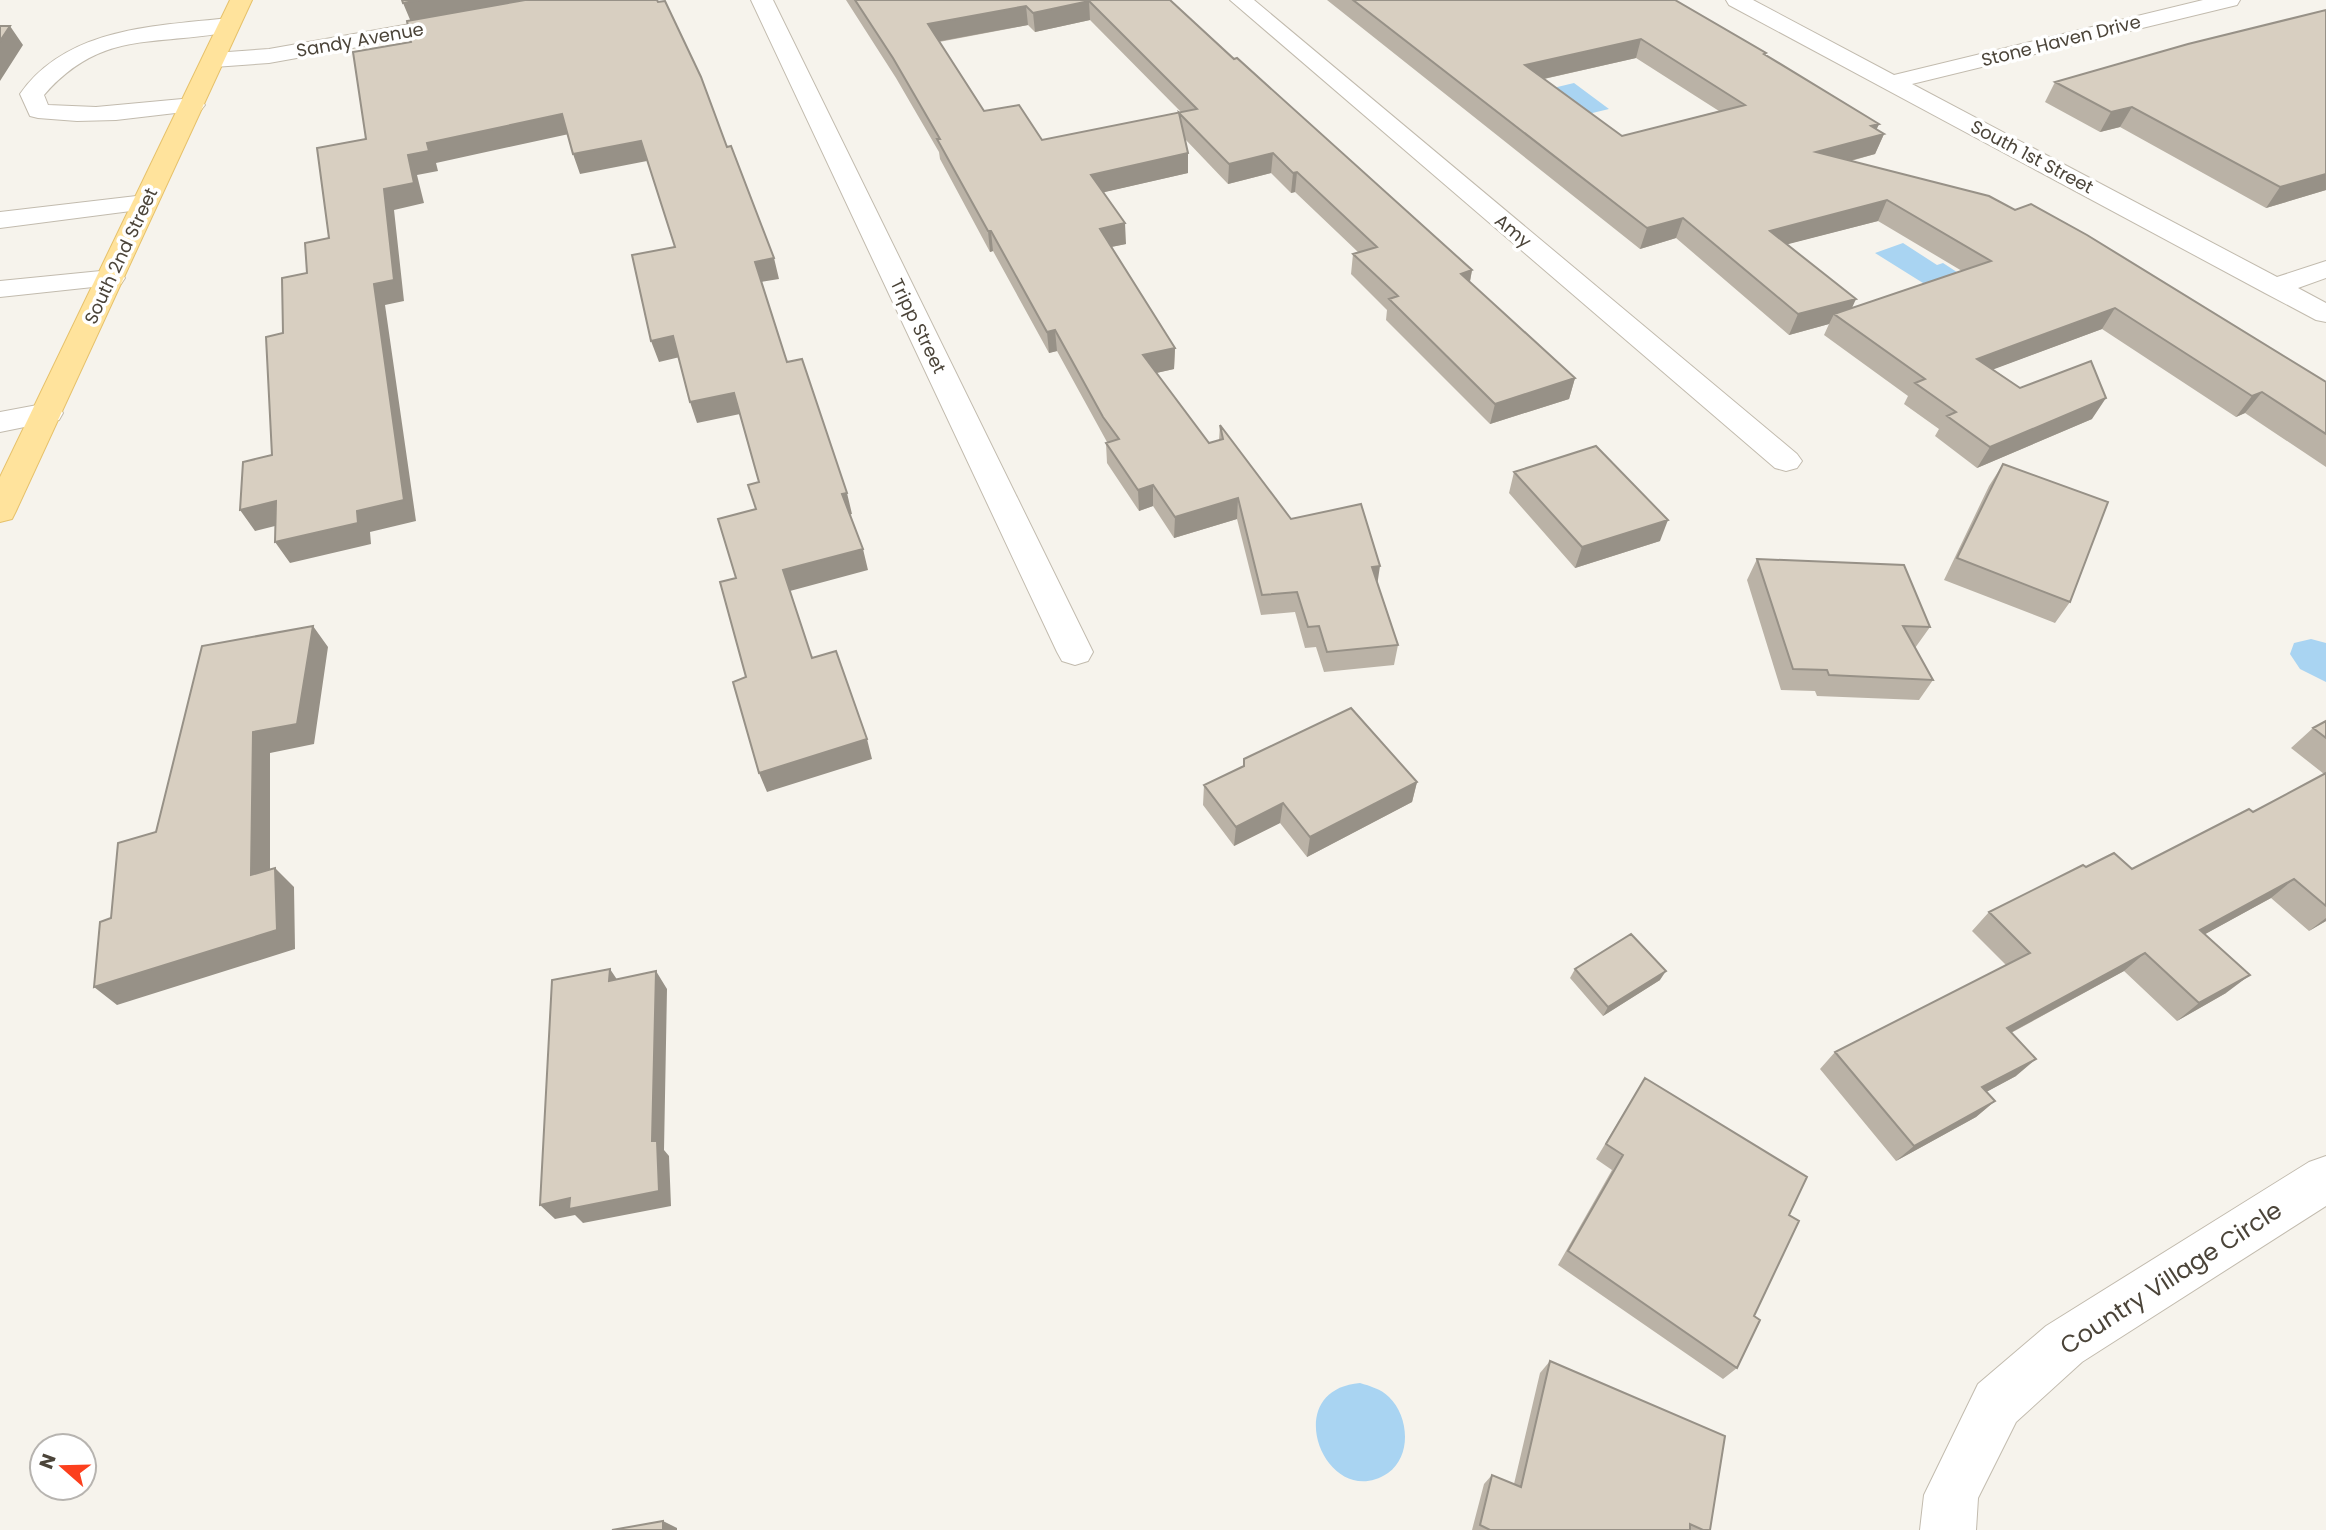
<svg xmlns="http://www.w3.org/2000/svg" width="2326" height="1530" viewBox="0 0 2326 1530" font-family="Poppins,sans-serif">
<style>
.water{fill:#a9d4f2}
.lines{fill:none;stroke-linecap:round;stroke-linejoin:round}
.minor-casing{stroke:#c2bbae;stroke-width:2}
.major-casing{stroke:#e6c16a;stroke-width:2}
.minor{fill:#fff;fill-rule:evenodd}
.major{fill:#ffe39c;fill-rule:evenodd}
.wall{fill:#bab2a6;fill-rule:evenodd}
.shaded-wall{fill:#979187}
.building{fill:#d8cfc1;stroke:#979187;stroke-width:2;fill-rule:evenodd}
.labels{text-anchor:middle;stroke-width:7;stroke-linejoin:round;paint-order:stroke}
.far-street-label{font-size:18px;fill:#4b4439;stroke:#fff}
.near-street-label{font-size:24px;fill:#4b4439;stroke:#fff}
</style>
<rect width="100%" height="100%" fill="#f6f3ec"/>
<path class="water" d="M1574 83 1609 109 1584 115 1549 89Z
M1903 243 1937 265 1943 263 1963 276 1931 288 1875 253Z
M2311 639 2326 643V682L2300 669 2290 654 2294 643Z
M1360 1383C1370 1386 1381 1389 1389 1397 1409 1416 1412 1456 1388 1473 1327 1514 1276 1390 1360 1383Z"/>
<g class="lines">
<g class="minor-casing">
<path id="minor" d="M751 0H773L1093 652 1088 661 1075 665 1062 661 1057 652Z
M1230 0H1254L1797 454 1802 461 1797 468 1786 471 1775 468Z
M1726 0H1753L1894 75 2203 0H2240L2237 5 1912 84 2277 277 2326 261V278L2298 288 2326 303V322L2316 320 2265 293 1729 5Z
M461 15 469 17 472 22 469 27 269 63 214 67 206 65 203 60 206 55 214 53 269 49Z
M229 18 237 20 240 25 237 30C161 48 104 26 44 95L48 105 96 107 193 98 201 100 205 105 201 110 116 120 77 121 38 118 30 116 20 94C67 27 156 26 229 18Z
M145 195 154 198 158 203 154 208 0 228V212Z
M111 270 121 272 125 278 121 284 0 297V281Z
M48 403 59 406 63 413 59 420 0 432V412Z
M2326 1156V1206L2082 1362 2016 1422 1978 1498 1976 1530H1920L1924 1495 1978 1384 2046 1326 2309 1162Z"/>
</g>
<g class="major-casing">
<path id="major" d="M230 0H252L16 511 12 519 0 522V477Z"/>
</g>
<use href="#minor" class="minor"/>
<use href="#major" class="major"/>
</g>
<path class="wall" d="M846 0H1170L1234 59 1472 270 1470 282 1575 378 1569 399 1490 424 1386 320 1387 310 1351 274 1353 254 1358 252 1295 192 1291 193 1271 173 1228 184 1185 139 1188 153V173L1104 192 1126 244 1111 247 1175 348 1174 369 1156 373 1209 443 1219 440 1220 425 1291 519 1377 582 1398 645 1394 665 1324 672 1316 647 1305 648 1295 612 1261 615 1237 519 1174 538 1153 506 1139 511 1107 463 1106 443 1107 442 1057 351 1049 353 993 251 990 252 940 159 939 152 896 78ZM1090 20 1181 112 1042 140 984 111 939 42 1028 25 1035 32Z
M1327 0H1675L1766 53V55L1879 124 1876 130 1884 134 1875 154 1851 161 2326 382V467L2245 413 2236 417 2102 329 1993 369 2020 388 2092 419 1977 468 1935 436 1939 429 1904 404 1908 396 1824 335 1829 324 1789 335 1676 238 1640 249ZM1636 58 1719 111 1622 136 1544 79ZM1878 221 1962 271 1852 308 1787 244Z
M2326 10V190L2266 208 2120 127 2100 132 2045 102 2055 82Z
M2003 464 2070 602 2055 623 1944 580 1989 486Z
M1514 472 1660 541 1575 568 1509 493Z
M1757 559 1930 627 1915 648 1933 680 1919 700 1817 696 1815 691 1781 690 1747 580Z
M2326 721V921L2309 931 2271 898 2205 934 2226 993 2177 1021 2124 971 2011 1033 2016 1076 1986 1092 1995 1101 1976 1117 1896 1161 1820 1069 1835 1052 2006 965 1972 931 1989 912 2086 867 2132 869 2253 812 2324 774 2291 748 2313 728Z
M1244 759 1417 782 1412 802 1307 857 1280 823 1234 846 1203 805 1204 785 1244 766Z
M1575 969 1660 980 1603 1016 1570 978Z
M1645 1078 1789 1215 1737 1368 1723 1379 1558 1265 1612 1170 1596 1159Z
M1550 1361 1710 1530H1472L1484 1484 1492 1475 1514 1484 1540 1373Z"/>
<path class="shaded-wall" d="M420 0H537L411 22 403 3Z
M1089 1 1090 20 1035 32 1033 13Z
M1026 6 1028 25 930 43 928 24Z
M10 26 23 45 0 81V41Z
M1641 39 1636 58 1521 84 1525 65Z
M2132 107 2120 127 2100 132 2111 112Z
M562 114 569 134 436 163 438 171 417 175 424 203 394 210 404 301 385 305 416 521 370 532 371 544 290 563 275 542 357 511 374 284 384 189 408 155 427 143Z
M1879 124 1873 137 1884 134 1875 154 1808 172 1816 152 1871 126Z
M641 141 647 161 580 174 573 154Z
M1188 153V173L1092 195 1091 175Z
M1273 153 1271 173 1228 184 1229 164Z
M1297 172 1295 192 1291 193 1293 173Z
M2326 174V190L2266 208 2280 187Z
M1887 200 1878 221 1762 251 1770 231Z
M1683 218 1676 238 1640 249 1647 228Z
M1125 223 1126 244 1101 249 1100 229Z
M988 231H991L993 251 990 252Z
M774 258 779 279 761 282 755 262Z
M1472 270 1468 291 1461 274Z
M1856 299 1847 319 1834 314 1829 324 1789 335 1798 314Z
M2115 308 2102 329 1965 380 1977 359Z
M1055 330 1057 351 1049 353 1047 332Z
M673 336 680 357 659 362 651 341Z
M1175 348 1174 369 1143 376V355Z
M1575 378 1569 399 1490 424 1495 404Z
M2262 392 2245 413 2236 417 2252 396Z
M734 393 740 414 697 423 690 402Z
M2106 398 2092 419 1977 468 1990 447Z
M1153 485V506L1139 511 1138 490Z
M847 493 852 514 847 515 842 494Z
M1238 498 1237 519 1174 538 1175 517Z
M276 501 291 522 255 531 240 510Z
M1668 520 1660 541 1575 568 1582 547Z
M863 549 868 570 790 591 783 570Z
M1380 566 1377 586 1372 567Z
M313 626 328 647 314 744 270 753V894L251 875 253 732Z
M867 739 872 759 767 792 759 773Z
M1417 782 1412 802 1307 857 1310 837Z
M1283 803 1280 823 1234 846 1236 827Z
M275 868 294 887 295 949 117 1005 94 987Z
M2294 879 2271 898 2178 949 2200 930Z
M2326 918V921L2309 931Z
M2145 953 2124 971 1988 1045 2007 1028Z
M610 969 622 987 609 981Z
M656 971 667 989 664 1150 669 1156 671 1206 583 1223 575 1215 555 1219 540 1205 652 1141Z
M1666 971 1660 980 1603 1016 1608 1007Z
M2250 975 2226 993 2177 1021 2199 1003Z
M2036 1059 2016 1076 1964 1104 1982 1087Z
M1995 1101 1976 1117 1896 1161 1914 1146Z
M663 1521 677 1528V1530H663Z"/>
<path class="building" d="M402 0H420L403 3Z
M525 0H657L658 2 665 1 701 77 727 147 731 146 774 258 755 262 787 362 802 359 847 493 842 494 863 549 783 570 812 658 836 651 867 739 759 773 733 682 746 677 720 582 736 578 718 519 756 509 748 485 759 482 734 393 690 402 673 336 651 341 632 255 675 247 641 141 573 154 562 114 427 143 429 151 408 155 414 183 384 189 394 280 374 284 404 500 357 511 358 523 275 542 276 501 240 510 243 462 272 455 266 337 283 333 282 278 307 273 305 243 329 238 317 148 366 139 353 52 411 42 407 21Z
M855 0H1170L1234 59 1237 58 1472 270 1461 274 1575 378 1495 404 1389 299 1398 296 1353 254 1377 247 1297 172 1293 173 1273 153 1229 164 1179 113 1188 153 1091 175 1125 223 1100 229 1175 348 1143 355 1209 443 1223 439 1220 425 1291 519 1361 504 1380 566 1372 567 1398 645 1327 652 1319 626 1308 627 1297 592 1262 595 1238 498 1175 517 1153 485 1138 490 1106 443 1119 439 1103 417 1055 330 1047 332 991 231H988L937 139H940L893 58ZM1089 1 1197 109 1042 140 1019 105 984 111 928 24 1026 6 1033 13Z
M1353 0H1675L1766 53 1764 54 1879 124 1871 126 1884 134 1816 152 1989 196 2015 210 2031 204 2087 235 2326 382V434L2262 392 2252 396 2115 308 1977 359 2020 388 2091 361 2106 398 1990 447 1947 416 1956 412 1915 383 1925 379 1834 314 1991 261 1887 200 1770 231 1856 299 1798 314 1683 218 1647 228ZM1641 39 1745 105 1622 136 1525 65Z
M2326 10V174L2280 187 2132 107 2111 112 2055 82 2188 44Z
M0 26H10L0 41Z
M1596 446 1668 520 1582 547 1514 472Z
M2003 464 2108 502 2070 602 1957 558Z
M1757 559 1904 565 1930 627 1903 626 1933 680 1829 675 1827 670 1793 669Z
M313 626 297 724 253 732 251 875 275 868 277 930 94 987 100 922 111 918 118 843 156 832 202 646Z
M1351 708 1417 782 1310 837 1283 803 1236 827 1204 785 1244 766V759Z
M2326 721V738L2313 728Z
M2326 773V906L2294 879 2200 930 2250 975 2199 1003 2145 953 2007 1028 2036 1059 1982 1087 1995 1101 1914 1146 1835 1052 2030 953 1989 912 2083 865 2086 867 2114 853 2132 869 2249 809 2253 812Z
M1631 934 1666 971 1608 1007 1575 969Z
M610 969 609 981 656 971 652 1141H657L659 1191 569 1209 570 1198 540 1205 552 980Z
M1645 1078 1807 1177 1789 1215 1799 1221 1754 1316 1760 1320 1737 1368 1568 1251 1623 1155 1606 1144Z
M1550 1361 1725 1436 1710 1530H1703L1690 1524V1530H1490L1480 1525 1492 1475 1521 1487Z
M663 1521V1530H612Z"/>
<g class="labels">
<g class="far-street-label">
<text transform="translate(360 40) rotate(-10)" y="6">Sandy Avenue</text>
<text transform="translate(2061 41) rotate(-14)" y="6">Stone Haven Drive</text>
<text transform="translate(2032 157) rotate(28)" y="6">South 1st Street</text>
<text transform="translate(1513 231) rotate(40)" y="6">Amy</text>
<text transform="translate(121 256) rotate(-65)" y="6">South 2nd Street</text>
<text transform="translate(918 326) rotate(64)" y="6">Tripp Street</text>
</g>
<g class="near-street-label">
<text transform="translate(2171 1278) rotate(-33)" y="8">Country Village Circle</text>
</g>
</g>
<g transform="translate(63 1467) rotate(290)"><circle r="33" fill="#ffffff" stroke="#b7b4b0" stroke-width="2"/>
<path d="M0-5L12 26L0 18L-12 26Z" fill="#fc3f1d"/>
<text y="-10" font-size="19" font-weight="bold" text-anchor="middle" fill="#4b4439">N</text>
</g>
</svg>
